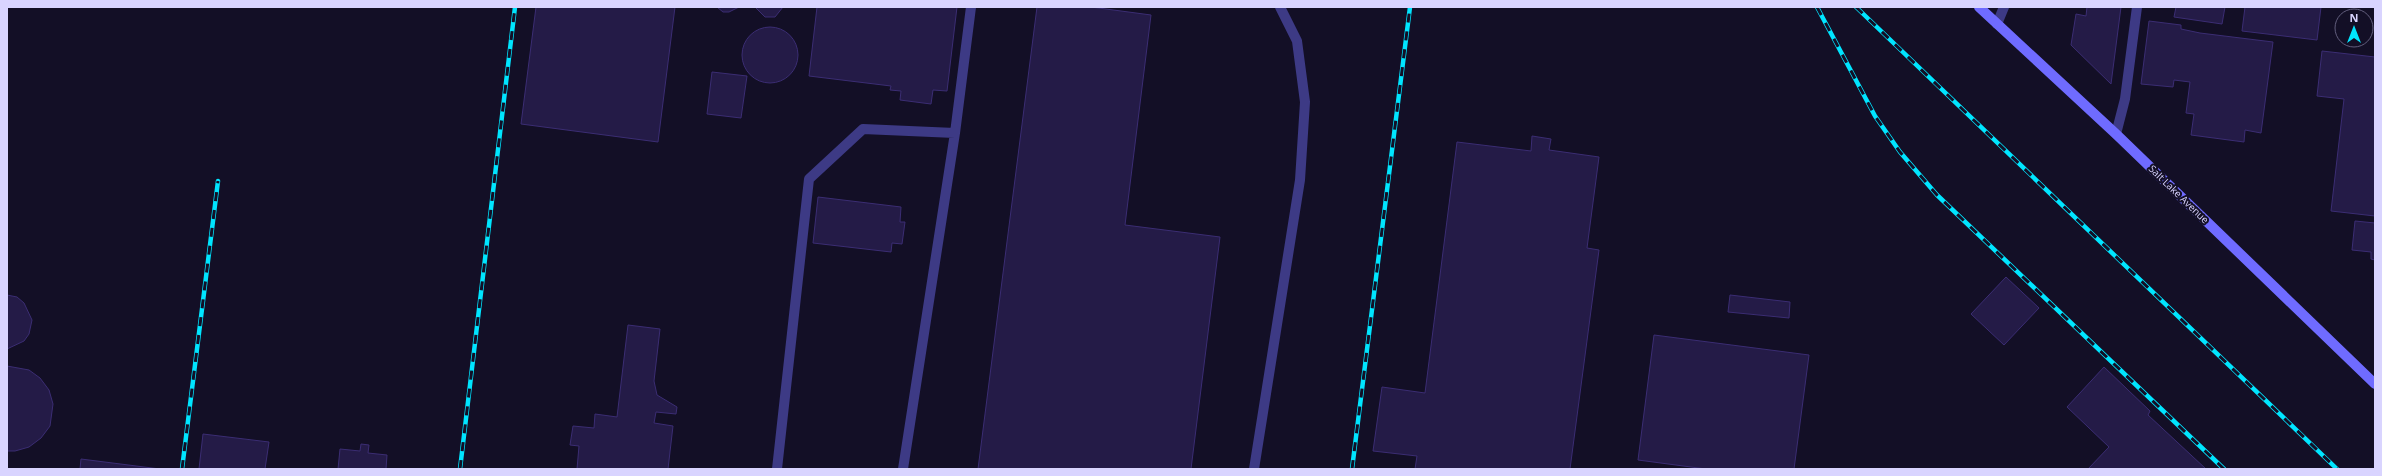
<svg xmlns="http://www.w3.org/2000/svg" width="2382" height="476" viewBox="0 0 2382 476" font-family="'Open Sans',sans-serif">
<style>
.building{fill:#241b47;stroke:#3b2d73}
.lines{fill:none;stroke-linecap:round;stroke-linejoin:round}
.lane{stroke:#3d3a85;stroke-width:10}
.secondary{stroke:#6f6bff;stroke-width:10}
.rail-casing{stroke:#00e5ff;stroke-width:4.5}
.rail{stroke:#130f26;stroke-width:3;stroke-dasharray:9;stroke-linecap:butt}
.labels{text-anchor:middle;stroke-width:4;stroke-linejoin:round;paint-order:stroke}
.street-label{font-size:10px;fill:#d9d4ff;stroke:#130f26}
</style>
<rect width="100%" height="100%" fill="#130f26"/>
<path class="building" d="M536 7H675L658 142 521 124Z
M717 7H739L729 12H723Z
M755 7H783L775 17H765Z
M817 7H957L947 91 933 90 931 104 900 100 901 91 890 90 891 86 809 76Z
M1037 7H1091L1151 15 1125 225 1220 237 1191 469H978Z
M2087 7H2121L2111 84 2071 45 2076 14 2086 16Z
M2176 7H2225L2222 24 2174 17Z
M2245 7H2321L2317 40 2242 31Z
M2149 21 2181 25V29L2200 33 2273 42 2261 133 2245 130 2244 142 2191 135 2194 114 2186 113 2190 82 2174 80 2173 87 2141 84Z
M742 55a28 28 0 1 1 56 0a28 28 0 1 1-56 0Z
M2322 51 2375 57V216L2331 211 2344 99 2317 96Z
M712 72 747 76 741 118 707 114Z
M1532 136 1551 139 1549 150 1599 157 1587 248 1599 250 1570 469H1415L1417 456 1373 451 1382 387 1425 393 1457 142 1531 151Z
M818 197 901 207 900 222H905L902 244 892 243 891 252 813 243Z
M2355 221 2375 223V260L2371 259V252L2352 250Z
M2006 277 2039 308 2004 345 1971 314Z
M7 295 17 297 24 303 32 320 29 334 24 341 7 349Z
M1730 295 1790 302 1789 318 1728 312Z
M628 325 660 329 654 381 657 395 677 407 676 414 656 412 654 423 673 426 668 469H577L579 446 570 445 573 426 594 428 595 414 617 417Z
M1654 335 1809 355 1794 469H1706L1638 460Z
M7 366 29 370 40 378 49 390 53 404 50 426 41 438 29 447 15 451H7Z
M2104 367 2150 411 2148 415 2206 469H2088L2109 447 2067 407Z
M203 434 269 442 265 469H199Z
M361 444 369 445 368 453 387 455 386 469H338L340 449 360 451Z
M81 459 160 469H80Z"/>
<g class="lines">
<path class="lane" d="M1997 24 2004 7
M2116 134 2125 99 2137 7
M777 469 809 179 863 129 955 133
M903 469 955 133 971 7
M1254 469 1300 180 1305 102 1297 41 1280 7"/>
<path class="secondary" d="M1979 7 2116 134 2375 384"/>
<g class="rail-casing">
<path id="rail" d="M1817 7 1875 116 1900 152 1937 195 2224 469
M1856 7 2337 469
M182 469 218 181
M460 469 515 7
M1352 469 1410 7"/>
</g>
<use href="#rail" class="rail"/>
</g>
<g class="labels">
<g class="street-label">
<text transform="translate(2179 194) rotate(44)" y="4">Salt Lake Avenue</text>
</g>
</g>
<rect width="2382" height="476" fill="none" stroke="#d9d4ff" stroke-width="16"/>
<g transform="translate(2354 28)"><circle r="19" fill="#130f26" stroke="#625e7d"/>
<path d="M0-3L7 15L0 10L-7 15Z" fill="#00e5ff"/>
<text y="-6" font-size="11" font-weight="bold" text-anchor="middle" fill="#d9d4ff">N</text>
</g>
</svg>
